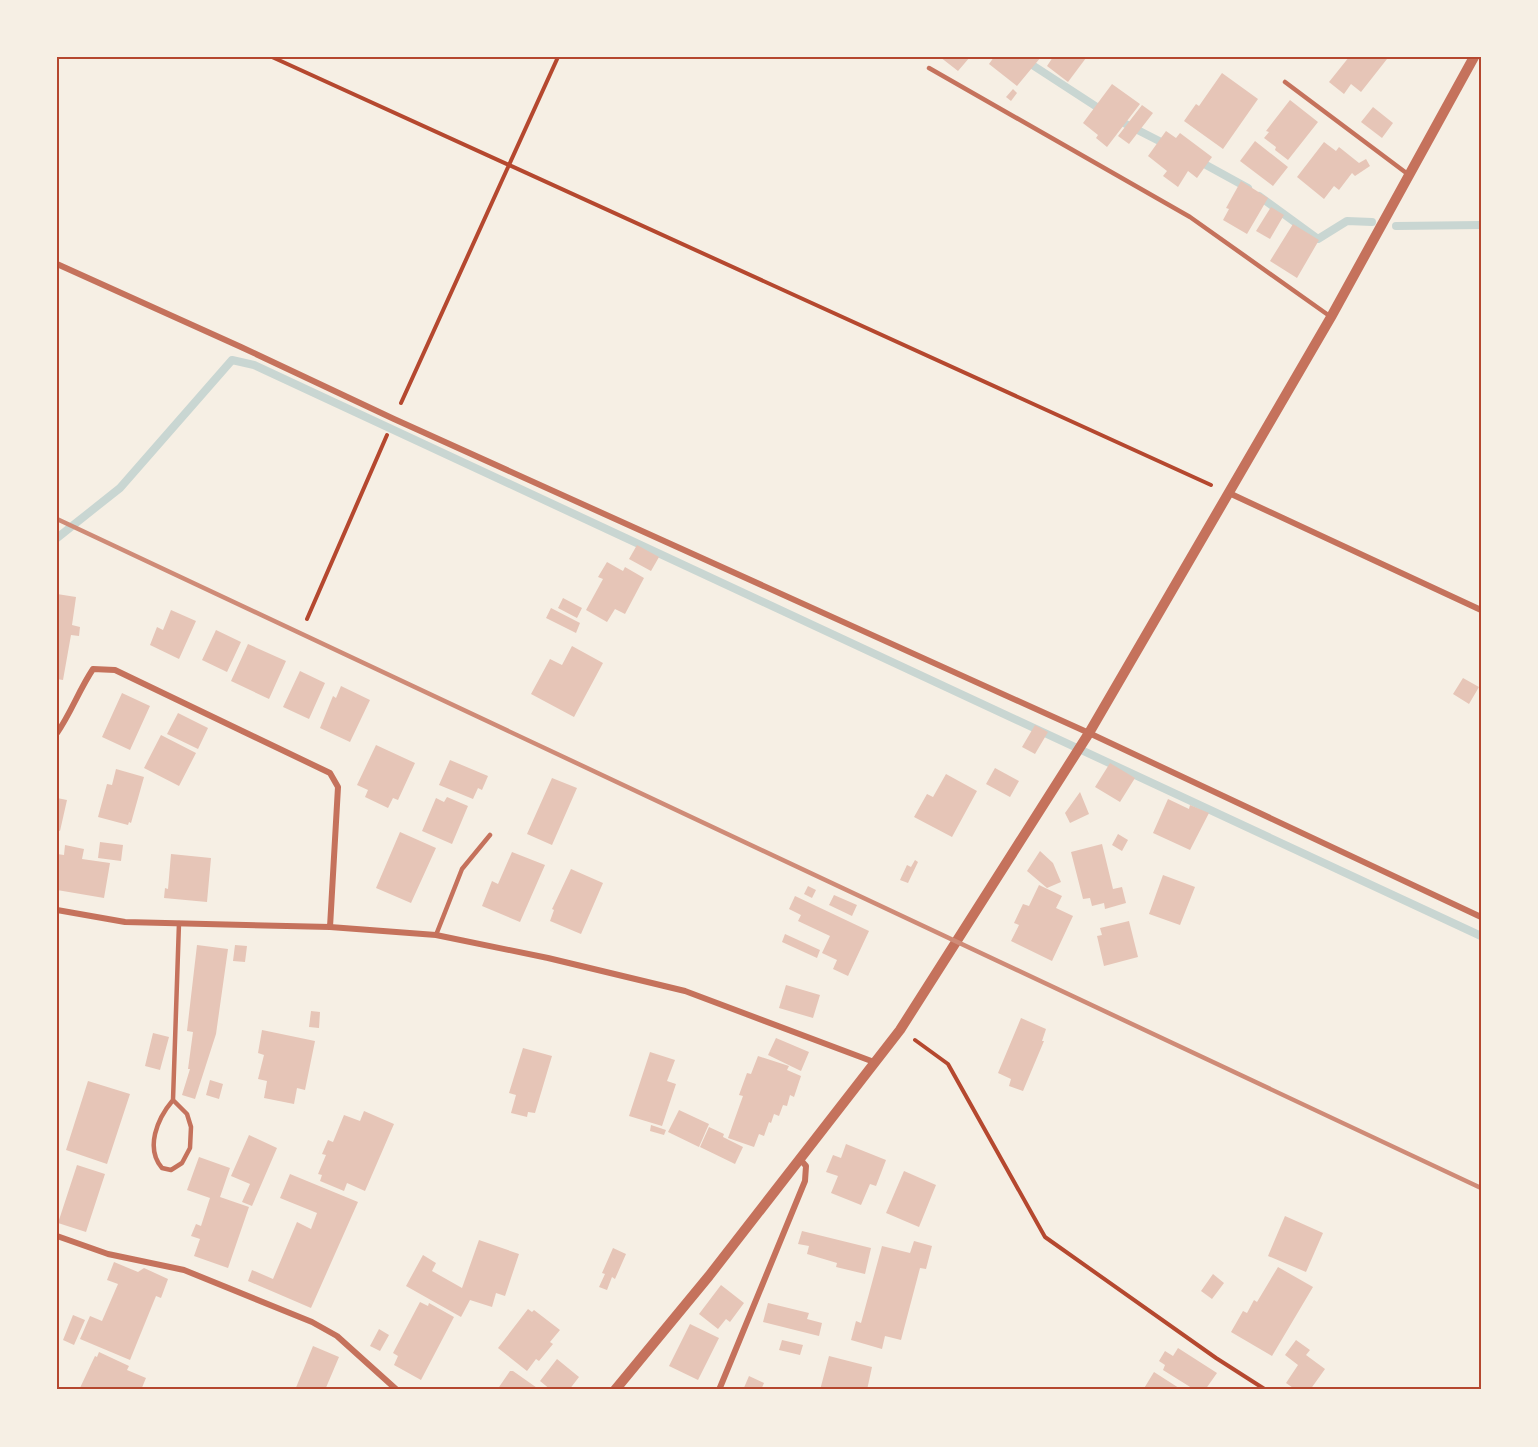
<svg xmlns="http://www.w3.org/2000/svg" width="1538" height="1447" viewBox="0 0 1538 1447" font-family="Signika,sans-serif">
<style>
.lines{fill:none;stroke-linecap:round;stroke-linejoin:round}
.stream{stroke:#c9d6d2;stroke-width:8}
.building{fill:#e6c5b7}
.path{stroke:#b5482f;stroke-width:4}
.service{stroke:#c5725c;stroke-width:4.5}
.minor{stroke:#c5725c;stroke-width:6}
.tertiary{stroke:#c5725c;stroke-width:10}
.rail{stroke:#cf8b77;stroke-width:4.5}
.neatline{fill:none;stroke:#b5482f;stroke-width:2}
</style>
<rect width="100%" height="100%" fill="#f6efe4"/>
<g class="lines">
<path class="stream" d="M1020 57 1103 111
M1116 119 1169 146
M1197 160 1248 188
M1259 196 1318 239 1347 221 1372 222
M1396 226 1481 225
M57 538 120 488 232 360 254 365 1481 936"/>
</g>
<path class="building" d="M940 57H970L958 71Z
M994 57H1041L1017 86 989 64Z
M1053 57H1084L1086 58 1068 82 1047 66Z
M1349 57H1385L1387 59 1361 92 1351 84 1344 94 1329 82Z
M1222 73 1258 99 1223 149 1184 121 1196 104 1199 106Z
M1112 84 1140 104 1107 147 1096 138 1098 135 1083 123Z
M1013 89 1017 93 1011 101 1006 97Z
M1290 100 1318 122 1288 160 1275 150 1276 147 1264 138 1269 132 1266 131Z
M1142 105 1153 113 1129 144 1118 136Z
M1373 107 1393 123 1382 138 1361 122Z
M1166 131 1176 138 1180 133 1212 157 1197 178 1188 171 1178 187 1163 176 1167 171 1148 156Z
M1255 141 1288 167 1273 186 1240 161Z
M1324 142 1336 151 1339 147 1359 163 1366 159 1370 166 1355 176 1352 173 1339 190 1334 186 1324 199 1297 177Z
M1241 181 1268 198 1247 234 1223 220 1229 209 1226 208Z
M1271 207 1284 215 1270 239 1256 231Z
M1293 224 1319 240 1297 278 1270 261Z
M637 545 659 557 651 571 629 559Z
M607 562 623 571 625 567 644 578 625 614 615 609 607 622 586 610 603 579 598 577Z
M57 594 76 597 72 625 80 627 79 636 71 635 63 680 57 679Z
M563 598 582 608 577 618 558 608Z
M551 608 580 623 576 633 546 618Z
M171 610 196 621 179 659 150 645 157 627 163 630Z
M216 630 241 642 227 672 202 660Z
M248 644 286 661 269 699 231 681Z
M572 646 603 663 574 717 531 694 550 659 562 665Z
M300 671 325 683 309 719 283 707Z
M1463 678 1479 687 1469 704 1453 694Z
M341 686 370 700 350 742 320 728 333 696 336 698Z
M122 693 150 706 130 750 102 737Z
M178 713 208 728 198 749 167 734Z
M1035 725 1048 732 1035 754 1022 747Z
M161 735 196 753 179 786 144 768Z
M376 745 415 763 398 800 393 798 388 808 365 797 368 790 357 785Z
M450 760 488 776 482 790 478 788 473 799 439 785Z
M1110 763 1135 778 1120 802 1095 787Z
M995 768 1019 781 1010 797 986 784Z
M116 769 144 777 131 823 129 822 128 825 98 817 107 784 112 785Z
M946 774 977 791 952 837 914 817 927 794 933 797Z
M552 778 577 788 552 845 527 834Z
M1080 792 1089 814 1070 823 1065 813Z
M447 797 468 806 452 844 422 831 436 798 444 802Z
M57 798 67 800 60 831 57 830Z
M1168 799 1189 809 1190 805 1209 813 1190 850 1153 833Z
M400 832 436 848 411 903 376 888Z
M1118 834 1128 840 1122 851 1112 845Z
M100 842 123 845 121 861 98 858Z
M1102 844 1113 889 1122 887 1126 903 1105 909 1104 903 1092 906 1090 898 1083 899 1071 852Z
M65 845 84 849 82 859 110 863 104 898 57 890V854L64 855Z
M1040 851 1053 863 1061 882 1047 888 1027 871Z
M512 852 545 865 520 922 482 906 492 881 498 884Z
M171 854 211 858 207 902 164 898 165 888 168 889Z
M915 860 918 862 908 883 900 880 907 865 911 867Z
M571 869 603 883 581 934 550 921 554 910 552 909Z
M1163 875 1195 887 1180 925 1149 914Z
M1039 885 1062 896 1056 908 1073 916 1052 961 1011 941 1019 925 1014 923 1023 904 1029 906Z
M808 886 816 890 812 898 804 894Z
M834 895 857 905 852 916 829 905Z
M795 896 869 931 848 976 833 969 837 960 822 953 830 936 798 921 801 915 789 909Z
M1129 921 1138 957 1104 966 1097 936 1102 935 1100 928Z
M785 934 820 950 817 958 782 942Z
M197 945 228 949 216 1034 195 1099 182 1095 190 1069H188L193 1032 187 1031Z
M235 945 247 946 245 962 233 961Z
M786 985 820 995 813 1018 779 1008Z
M311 1011 320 1012 319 1028 309 1027Z
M1021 1018 1046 1029 1042 1041H1044L1023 1091 1009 1086 1011 1079 998 1073Z
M262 1030 315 1041 305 1090 297 1088 294 1104 264 1098 267 1081 258 1079 264 1055 258 1053Z
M153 1033 169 1037 160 1070 145 1066Z
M776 1038 809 1052 801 1071 768 1055Z
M523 1048 552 1056 535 1113 528 1112 527 1117 511 1113 516 1095 509 1093Z
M650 1052 675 1060 667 1081 676 1084 662 1126 629 1116Z
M758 1056 789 1066 787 1070 801 1076 794 1097 790 1095 787 1106 783 1105 779 1116 774 1114 771 1123 769 1122 764 1136 759 1134 754 1147 728 1138 743 1096 739 1095 747 1073 751 1074Z
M210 1080 223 1084 219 1099 206 1095Z
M88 1081 130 1094 107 1164 66 1150Z
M679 1110 709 1124 699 1147 668 1132Z
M364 1111 394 1124 365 1191 347 1183 344 1191 320 1181 322 1175 318 1174 326 1155 322 1154 328 1140 333 1142 344 1115 360 1121Z
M651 1125 666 1130 664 1135 650 1131Z
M709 1127 724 1134 723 1137 743 1147 735 1164 700 1147Z
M249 1135 277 1148 252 1206 242 1202 250 1184 231 1176Z
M846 1144 886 1160 876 1186 870 1184 861 1205 831 1193 838 1176 826 1172 833 1155 841 1158Z
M199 1157 230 1168 220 1197 249 1207 228 1268 194 1256 200 1239 191 1236 196 1224 201 1226 210 1198 187 1190Z
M77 1165 105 1174 86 1232 58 1223Z
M904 1171 936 1185 919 1227 886 1213Z
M290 1174 358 1202 311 1308 248 1281 252 1270 273 1279 297 1222 311 1229 317 1213 280 1198Z
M1285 1216 1323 1233 1306 1272 1268 1256Z
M802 1231 871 1248 865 1274 836 1267 837 1263 807 1254 809 1246 798 1244Z
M479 1240 519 1254 505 1296 496 1293 492 1307 470 1300 461 1317 406 1286 423 1255 436 1263 432 1271 462 1288Z
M914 1241 932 1246 926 1269 920 1268 901 1340 885 1336 882 1349 851 1340 856 1321 861 1323 882 1246 910 1253Z
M613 1248 626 1254 615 1279 612 1277 607 1290 599 1287 605 1274 602 1273Z
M114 1262 138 1272 144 1268 168 1279 161 1298 156 1296 130 1360 80 1339 90 1316 102 1321 118 1284 107 1280Z
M1278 1267 1313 1287 1272 1356 1231 1332 1243 1311 1247 1313 1254 1300 1257 1302Z
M1213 1274 1224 1283 1212 1299 1201 1291Z
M721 1285 744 1303 730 1322 726 1319 718 1329 699 1314Z
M420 1302 428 1306 429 1303 454 1317 421 1380 394 1365 398 1356 393 1353Z
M768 1303 809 1313 807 1319 822 1323 819 1336 763 1322Z
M528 1309 532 1312 534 1310 560 1330 550 1342 553 1344 539 1361 536 1359 527 1371 498 1348Z
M73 1315 85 1320 74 1345 63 1340Z
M690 1324 719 1338 698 1380 669 1366Z
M379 1329 389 1335 380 1351 370 1346Z
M782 1340 803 1345 800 1355 779 1350Z
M1296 1340 1310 1350 1306 1355 1325 1369 1310 1390H1296L1286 1383 1298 1365 1285 1355Z
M313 1346 339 1357 325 1390H295Z
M1178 1348 1217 1373 1205 1390H1195L1163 1370 1165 1365 1159 1361 1165 1351 1173 1356Z
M99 1352 129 1366 127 1370 146 1378 141 1390H79L95 1356 97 1357Z
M829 1356 872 1367 867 1390H820Z
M557 1359 579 1377 569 1390H551L540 1381Z
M510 1371H513L540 1390H497Z
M1154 1372 1182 1390H1143Z
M749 1376 764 1383 761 1390H743Z"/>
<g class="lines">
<path class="path" d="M272 57 1211 485
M401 403 558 57
M307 619 387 435
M915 1040 948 1064 1045 1237 1216 1358 1266 1390"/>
<path class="service" d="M929 68 1190 217 1331 317
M1285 82 1409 175
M436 935 462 869 490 835
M173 1100 187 1114 191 1127 190 1148 182 1163 171 1170 162 1168C145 1148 157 1119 173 1100L179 923"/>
<path class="minor" d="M57 264 241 347 394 419 1089 733 1481 917
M1229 493 1481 610
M57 733C71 713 79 690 93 669L115 670 330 773 338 787 330 927
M57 910 125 922 330 927 436 935 548 958 685 991 874 1062
M57 1236 108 1254 184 1270 312 1322 337 1336 397 1390
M719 1390 805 1181 806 1166 799 1158"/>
<path class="tertiary" d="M615 1390 709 1276 900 1030 1089 733 1331 317 1474 57"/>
<path class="rail" d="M57 519 1481 1188"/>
</g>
<rect width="1538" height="1447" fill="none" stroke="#f6efe4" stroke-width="117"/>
<rect x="58" y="58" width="1422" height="1330" class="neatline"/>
</svg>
